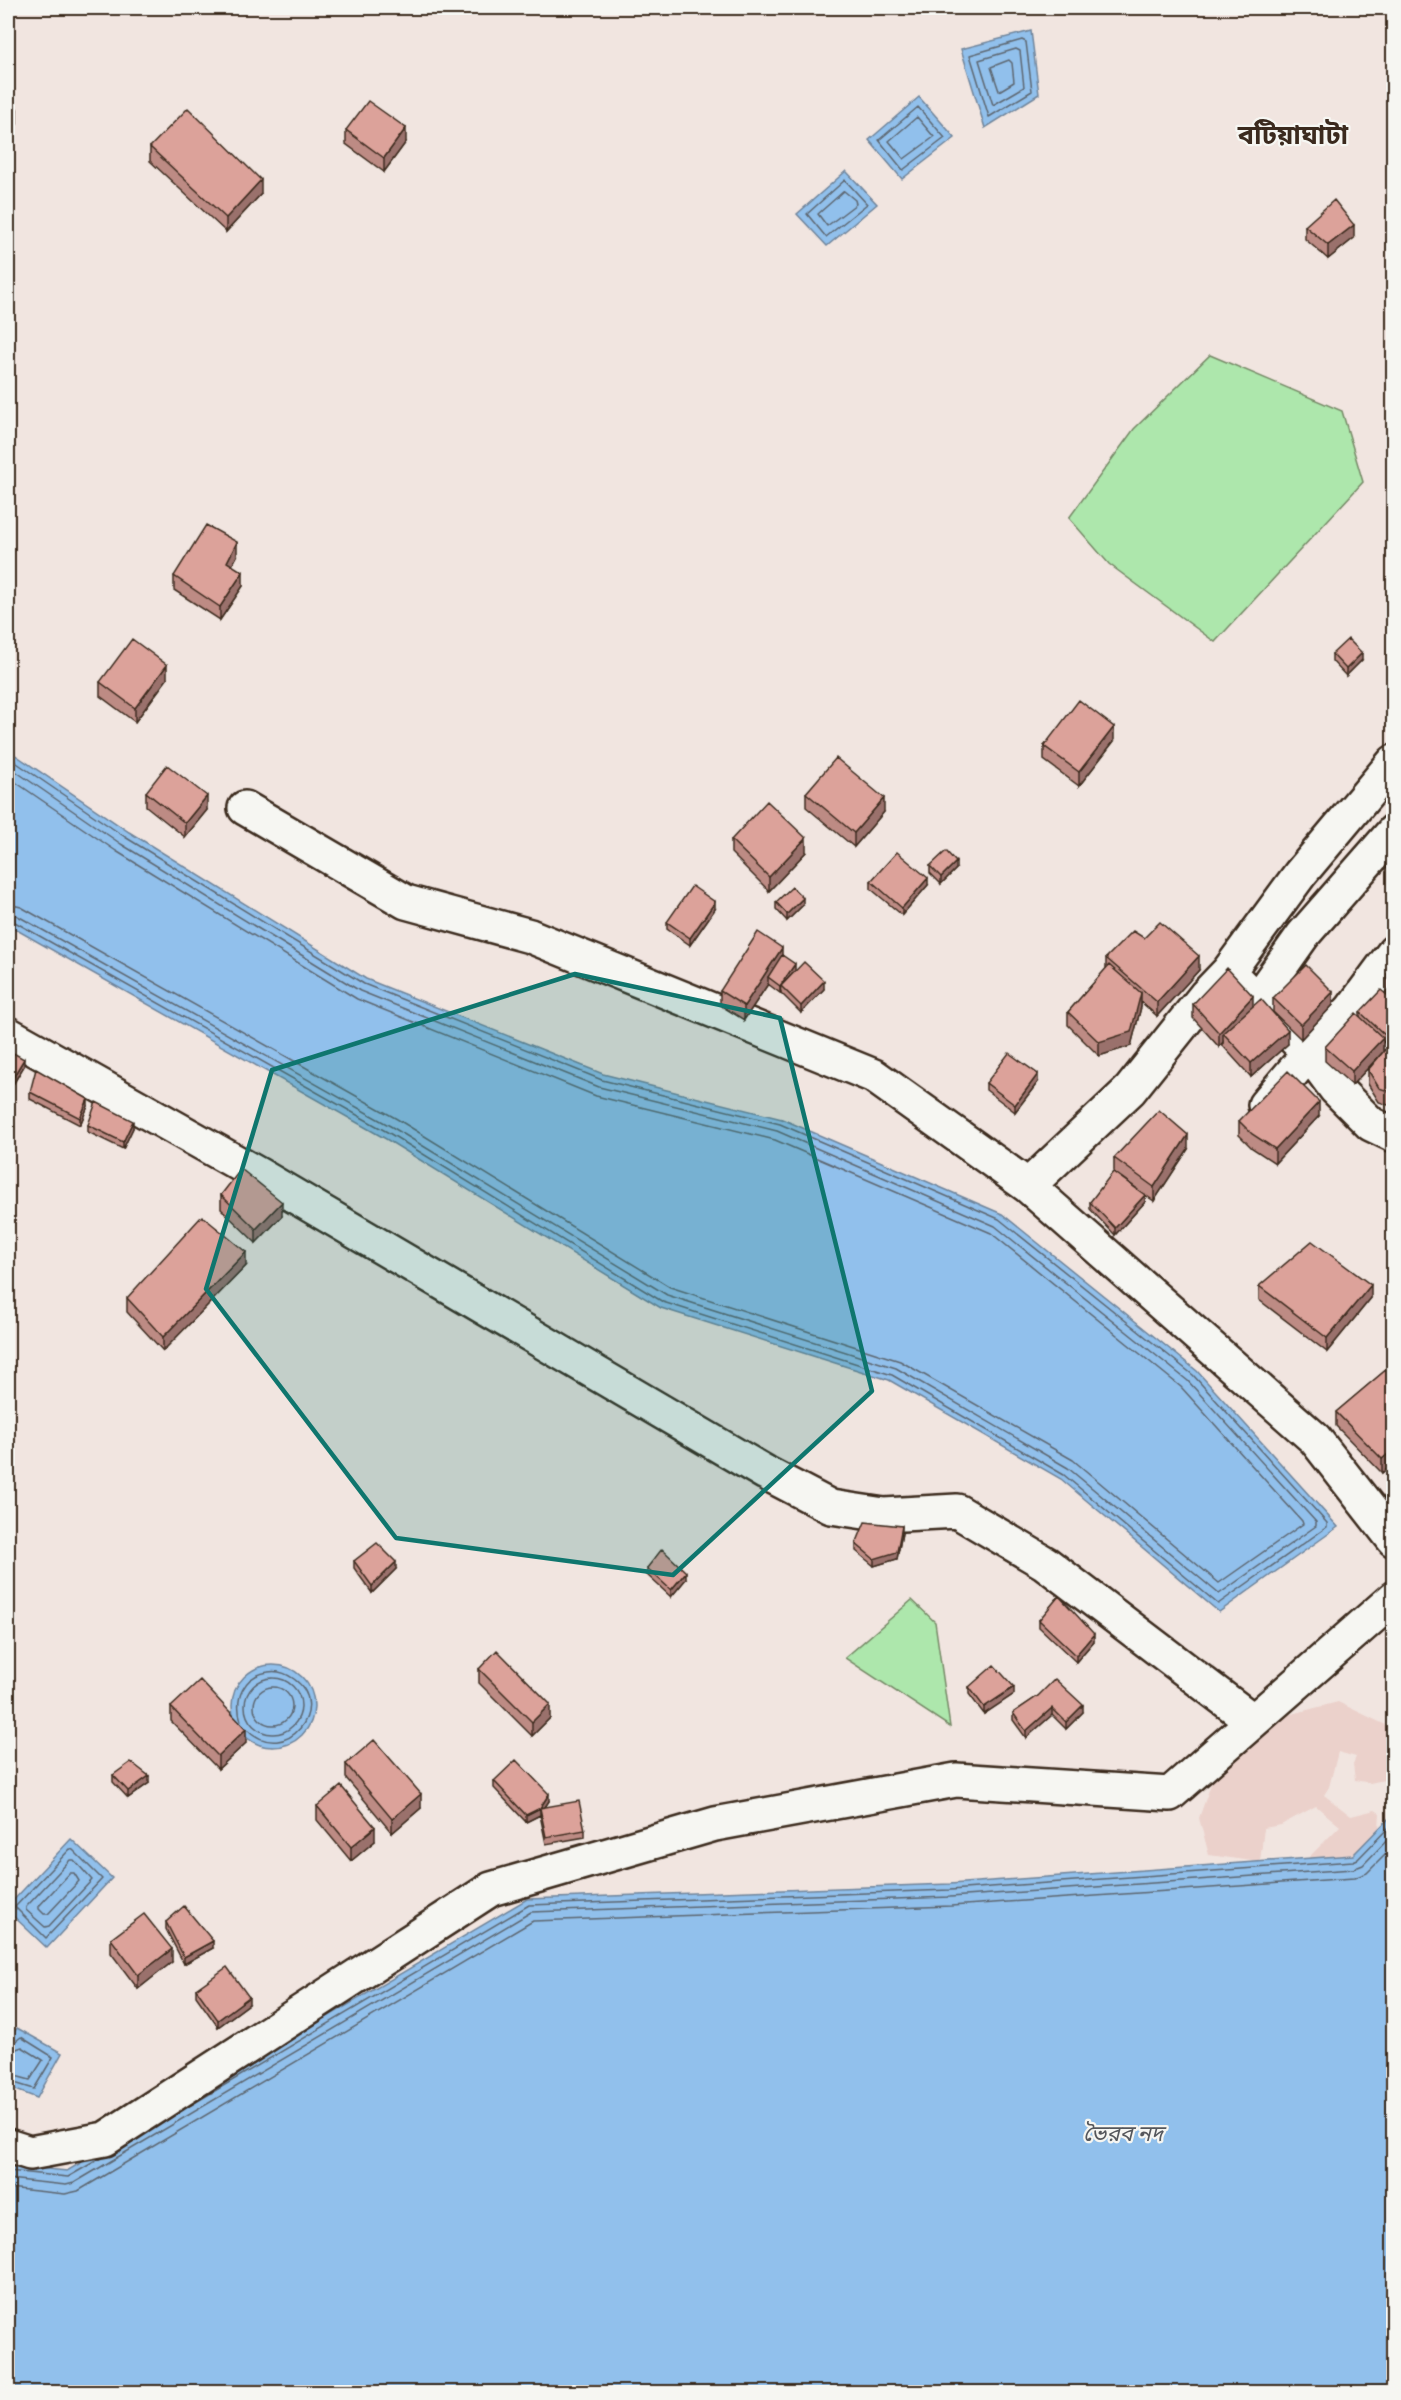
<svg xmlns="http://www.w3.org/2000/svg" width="1401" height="2400" viewBox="0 0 1401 2400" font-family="Itim,'Noto Sans Bengali',sans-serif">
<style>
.built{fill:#ebd1cb}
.green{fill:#ade7ac;stroke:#748865;stroke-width:1.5}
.water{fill:#91c0ec;stroke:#6f849a;stroke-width:1.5}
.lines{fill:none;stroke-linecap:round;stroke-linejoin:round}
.shore{stroke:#5d6670;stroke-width:1.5}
.minor-casing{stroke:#3b2a1e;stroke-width:38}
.tertiary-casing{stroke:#3b2a1e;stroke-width:38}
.minor{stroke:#f6f6f2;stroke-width:33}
.tertiary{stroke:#f6f6f2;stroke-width:33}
.wall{fill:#bd8b84;stroke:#3b2a1e;stroke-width:1.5}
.shaded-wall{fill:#9a716c;stroke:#3b2a1e;stroke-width:1.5}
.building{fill:#dca29a;stroke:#3b2a1e;stroke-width:1.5}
.marked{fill:#0f766e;fill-opacity:0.2;stroke:#0f766e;stroke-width:4.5;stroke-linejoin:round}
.labels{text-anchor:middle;stroke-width:4.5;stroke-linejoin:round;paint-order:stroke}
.water-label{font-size:22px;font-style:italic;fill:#55575c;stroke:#f6f6f2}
.district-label{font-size:27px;font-weight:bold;fill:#3b2a1e;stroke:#f6f6f2}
</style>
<rect width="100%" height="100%" fill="#f1e5e0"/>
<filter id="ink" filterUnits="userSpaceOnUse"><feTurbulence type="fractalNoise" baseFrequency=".0167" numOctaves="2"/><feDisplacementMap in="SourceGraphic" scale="12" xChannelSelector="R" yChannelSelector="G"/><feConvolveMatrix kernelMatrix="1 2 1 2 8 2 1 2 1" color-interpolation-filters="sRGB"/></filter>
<g filter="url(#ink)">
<path class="built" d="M1338 1702 1392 1728 1394 1734 1393 1772 1384 1780 1370 1783 1355 1780 1353 1764 1356 1757 1338 1752 1329 1787 1324 1795 1351 1816 1375 1810 1380 1813 1379 1828 1326 1890 1273 1893 1340 1826 1316 1806 1281 1825 1264 1828 1260 1862 1209 1855 1199 1818 1217 1767 1284 1716Z"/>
<path class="green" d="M1210 355 1342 411 1363 482 1215 642 1109 564 1069 518 1134 429Z
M912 1600 935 1622 950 1727 845 1658Z"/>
<path class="water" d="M1031 31 1039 94 985 128 961 49Z
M919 97 955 138 902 179 869 140Z
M846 171 877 204 827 246 797 214Z
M8 750 129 832 366 979 603 1074 782 1119 1002 1214 1197 1371 1338 1527 1219 1612 1061 1479 889 1380 661 1308 386 1139 8 925Z
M232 1706a41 41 0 1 1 82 0a41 41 0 1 1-82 0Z
M1393 1814V2392H8V2165L67 2171 527 1899 950 1884 1353 1855Z
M71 1839 112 1878 47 1948 8 1911V1906Z
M17 2028 62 2053 37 2098 8 2087V2041Z"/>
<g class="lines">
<path class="shore" d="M1022 40 1026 42 1032 91 989 117 970 55Z
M1016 49 1020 51 1024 87 993 105 979 60Z
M1009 60 1012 63 1014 82 999 91 991 67Z
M918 107 945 138 903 170 879 140Z
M917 117 934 137 904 159 889 141Z
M845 180 867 204 826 237 807 214Z
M844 191 855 200 856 204 827 226 818 214Z
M8 757 125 837 364 984 602 1080 780 1124 999 1219 1193 1375 1327 1523V1527L1218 1604 1064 1475 892 1375 663 1302 389 1133 13 921 8 920
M8 766 121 844 360 991 599 1087 777 1131 995 1226 1188 1381 1316 1522V1526L1219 1594 1068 1468 896 1368 667 1295 392 1127 16 915 8 913
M8 777 116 851 357 999 596 1096 775 1140 991 1233 1181 1387 1302 1521 1303 1524 1219 1583 1073 1460 900 1361 670 1287 397 1119 21 907 8 904
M245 1706a28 28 0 1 1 56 0a28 28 0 1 1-56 0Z
M254 1706a19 19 0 1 1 38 0a19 19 0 1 1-38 0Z
M241 1721C234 1699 243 1676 268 1672 278 1670 286 1673 294 1679 333 1707 286 1766 248 1730
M70 1849 73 1850 102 1879 46 1938 15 1907Z
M70 1860H74L92 1880 49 1926 45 1927 26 1910V1907Z
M70 1873H74L79 1881 48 1914H44L39 1909V1906Z
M8 2044 13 2043 21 2037 53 2057 34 2089 8 2081
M8 2052 22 2047 43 2060 30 2080 8 2074
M191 2105 529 1905 950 1890 1353 1861 1358 1859 1394 1822
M8 2171 68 2177 101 2158
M8 2179 66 2185 74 2183 531 1912 950 1897 1353 1869 1363 1865 1394 1833
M8 2188 65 2194 78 2191 533 1921 951 1906 1354 1878 1367 1873 1394 1846"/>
<g class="minor-casing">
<path id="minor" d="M245 808 406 902 530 936 874 1076 1028 1186 1315 1439 1394 1540
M1228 972 1309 1053 1335 1088 1371 1124 1394 1135
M1257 1000 1303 935 1394 831
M1265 1105 1309 1053 1351 1010 1394 952
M1028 1186 1130 1090 1205 996 1228 972 1300 874 1394 762"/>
</g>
<g class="tertiary-casing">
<path id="tertiary" d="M8 1034 259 1175 766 1473 831 1507 884 1515 957 1511 1045 1563 1253 1721
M8 2146 30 2153 105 2139 491 1889 715 1824 956 1780 1170 1794 1394 1598"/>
</g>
<use href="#minor" class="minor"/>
<use href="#tertiary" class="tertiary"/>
</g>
<path class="wall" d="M346 130 406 142 384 172 346 144Z
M150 147 261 194 226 232 150 161Z
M1305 226 1354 238 1328 259 1305 239Z
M237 556 232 565 243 586 220 620 174 590V576Z
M1332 654 1362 660 1346 676 1332 661Z
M167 679 135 722 100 696V682Z
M1114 741 1079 786 1044 760V746Z
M146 792 207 810 185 837 146 806Z
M806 793 884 812 854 847 806 807Z
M731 840 806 852 769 891 731 853Z
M930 866 956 869 941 884 930 873Z
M871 881 928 885 902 915 871 889Z
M776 902 803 905 787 921 776 909Z
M715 909 690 945 667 929V922Z
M782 955 795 971 824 989 801 1013 781 993V992L780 993 768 984 744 1020 720 1005V991Z
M1106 958 1199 970 1157 1016 1141 1002V1007L1131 1046 1099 1056 1068 1025V1012L1106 969Z
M1394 966V993L1387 988V974Z
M1273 998 1333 1005 1301 1039 1273 1012Z
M1394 1001 1386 1044 1383 1040V1052L1352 1085 1325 1061V1047L1360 1018V1012Z
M1193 1004 1253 1006 1288 1044 1251 1077 1223 1046V1042L1219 1047 1193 1018Z
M1394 1039V1107L1379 1102 1368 1084V1070Z
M8 1050 24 1066 12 1086 8 1083Z
M1038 1082 1015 1112 986 1090V1083Z
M30 1092 88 1106 80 1125 30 1099Z
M1319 1116 1275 1163 1252 1148 1239 1135V1121Z
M88 1125 133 1128 123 1149 88 1132Z
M1188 1149 1154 1201 1145 1195V1202L1115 1235 1090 1209V1202L1136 1188 1114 1172V1158Z
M221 1195 282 1216 256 1243 221 1209Z
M246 1266 163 1351 127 1312V1298Z
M1259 1286 1371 1298 1327 1352 1259 1300Z
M1394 1363V1463L1382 1473 1336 1426V1412Z
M902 1533 897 1559 874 1566 856 1551V1544Z
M354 1561 396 1569 372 1593 354 1568Z
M647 1568 686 1579 671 1597 647 1575Z
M1039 1620 1094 1641 1076 1662 1039 1627Z
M479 1669 550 1718 532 1736 479 1683Z
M969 1687 1014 1694 984 1714 969 1694Z
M1038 1696 1083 1712 1066 1729 1052 1715 1026 1738 1013 1720V1713Z
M171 1707 246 1743 218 1769 171 1721Z
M346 1764 421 1808 392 1833 346 1778Z
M113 1775 149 1783 128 1798 113 1782Z
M494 1781 549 1801 545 1807 585 1830V1837L546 1844 540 1815 526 1822 494 1788Z
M317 1806 375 1841 351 1861 317 1820Z
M166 1922 213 1948 184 1964 166 1929Z
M111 1939 172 1962 138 1989 111 1953Z
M196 1989 249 2004 218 2027 196 1996Z"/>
<path class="shaded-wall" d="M17 110V124L8 137V124Z
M406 128V142L384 172V158Z
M261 180V194L226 232V218Z
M1354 225V238L1328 259V245Z
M237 542V556L227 575V562Z
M243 572V586L220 620V607Z
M1362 653V660L1346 676V669Z
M167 665V679L135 722V708Z
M1114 727V741L1079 786V772Z
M207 796V810L185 837V823Z
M884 798V812L854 847V833Z
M806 838V852L769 891V877Z
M956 862V869L941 884V877Z
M928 878V885L902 915V908Z
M803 898V905L787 921V914Z
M715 902V909L690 945V938Z
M782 948V962L768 977V984L744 1020V1006Z
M1199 956V970L1157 1016V1002Z
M795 964V971L781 986 780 993V986Z
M824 981V989L801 1013V1006Z
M1333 992V1005L1301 1039V1025Z
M1141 993V1007L1131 1046 1099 1056V1042Z
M1253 996V1010L1223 1033V1042L1219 1047V1033Z
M1394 1029V1036L1386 1044V1036Z
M1288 1030V1044L1251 1077V1063Z
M1383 1038V1052L1352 1085V1071Z
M24 1059V1066L12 1086V1079Z
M1038 1074V1082L1015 1112V1105Z
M88 1099V1106L80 1125V1118Z
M1319 1102V1116L1275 1163V1149Z
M133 1121V1128L123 1149V1142Z
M1188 1135V1149L1154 1201V1187Z
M1145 1195V1202L1115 1235V1228Z
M282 1202V1216L256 1243V1229Z
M246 1252V1266L163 1351V1337Z
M1371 1285V1298L1327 1352V1338Z
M1394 1449V1463L1382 1473V1459Z
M902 1526V1533L897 1559 874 1566V1559Z
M396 1562V1569L372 1593V1586Z
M686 1572V1579L671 1597V1590Z
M1094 1634V1641L1076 1662V1655Z
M1014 1687V1694L984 1714V1707Z
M550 1704V1718L532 1736V1722Z
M1083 1705V1712L1066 1729V1722Z
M1052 1708V1715L1026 1738V1731Z
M246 1729V1743L218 1769V1756Z
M149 1776V1783L128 1798V1791Z
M421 1794V1808L392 1833V1819Z
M549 1794V1801L541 1813 540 1808Z
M540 1808V1815L526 1822V1815Z
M375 1827V1841L351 1861V1847Z
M213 1941V1948L184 1964V1957Z
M172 1949V1962L138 1989V1975Z
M249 1997V2004L218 2027V2020Z"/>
<path class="building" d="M368 101 406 128 384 158 346 130Z
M8 102 17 110 8 124Z
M188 108 261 180 226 218 150 147Z
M1334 200 1354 225 1328 245 1305 226Z
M206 525 237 542 227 562 243 572 220 607 174 576Z
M132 639 167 665 135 708 100 682Z
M1348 639 1362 653 1346 669 1332 654Z
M1079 700 1114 727 1079 772 1044 746Z
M836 758 884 798 854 833 806 793Z
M167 765 207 796 185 823 146 792Z
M767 801 806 838 769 877 731 840Z
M946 851 956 862 941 877 930 866Z
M897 852 928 878 902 908 871 881Z
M692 886 715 902 690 938 667 922Z
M792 887 803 898 787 914 776 902Z
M1160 922 1199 956 1157 1002 1106 958 1133 931 1144 938Z
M758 932 782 948 744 1006 720 991Z
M782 955 795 964 780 986 768 977Z
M804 962 824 981 801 1006 781 986Z
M1109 965 1141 993 1131 1032 1099 1042 1068 1012Z
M1306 965 1333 992 1301 1025 1273 998Z
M1394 966V979L1387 974Z
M1227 968 1253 996 1219 1033 1193 1004Z
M1381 990 1394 1001V1029L1386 1036 1360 1012Z
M1261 999 1288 1030 1251 1063 1223 1033Z
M1356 1013 1383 1038 1352 1071 1325 1047Z
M1394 1039V1093L1379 1088 1368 1070Z
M8 1050 24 1059 12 1079 8 1076Z
M1009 1053 1038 1074 1015 1105 986 1083Z
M36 1069 88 1099 80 1118 30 1092Z
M1288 1071 1319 1102 1275 1149 1252 1134 1239 1121Z
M96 1102 133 1121 123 1142 88 1125Z
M1159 1110 1188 1135 1154 1187 1114 1158Z
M241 1169 282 1202 256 1229 221 1195Z
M1113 1172 1145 1195 1115 1228 1090 1202Z
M202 1216 246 1252 163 1337 127 1298Z
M1312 1241 1371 1285 1327 1338 1259 1286Z
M1394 1363V1449L1382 1459 1336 1412Z
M865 1522 902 1526 897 1552 874 1559 856 1544Z
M377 1543 396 1562 372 1586 354 1561Z
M662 1549 686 1572 671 1590 647 1568Z
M1059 1596 1094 1634 1076 1655 1039 1620Z
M497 1650 550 1704 532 1722 479 1669Z
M994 1665 1014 1687 984 1707 969 1687Z
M1055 1679 1083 1705 1066 1722 1052 1708 1026 1731 1013 1713 1038 1696Z
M200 1680 246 1729 218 1756 171 1707Z
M374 1740 421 1794 392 1819 346 1764Z
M516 1760 549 1794 540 1808 579 1801 585 1830 546 1837 540 1808 526 1815 494 1781Z
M131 1762 149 1776 128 1791 113 1775Z
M341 1786 375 1827 351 1847 317 1806Z
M184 1906 213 1941 184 1957 166 1922Z
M144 1914 172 1949 138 1975 111 1939Z
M227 1967 249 1997 218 2020 196 1989Z"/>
</g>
<path class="marked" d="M575 974 780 1018 872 1391 673 1575 396 1538 206 1289 272 1070Z"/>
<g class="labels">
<g class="water-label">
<text x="1123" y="2141">ভৈরব নদ</text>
</g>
<g class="district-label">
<text x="1293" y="144">বটিয়াঘাটা</text>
</g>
</g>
<rect width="1401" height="2400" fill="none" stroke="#f6f6f2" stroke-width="30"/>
<rect x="15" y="15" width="1371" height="2370" fill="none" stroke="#3b2a1e" stroke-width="2" filter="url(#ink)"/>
</svg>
